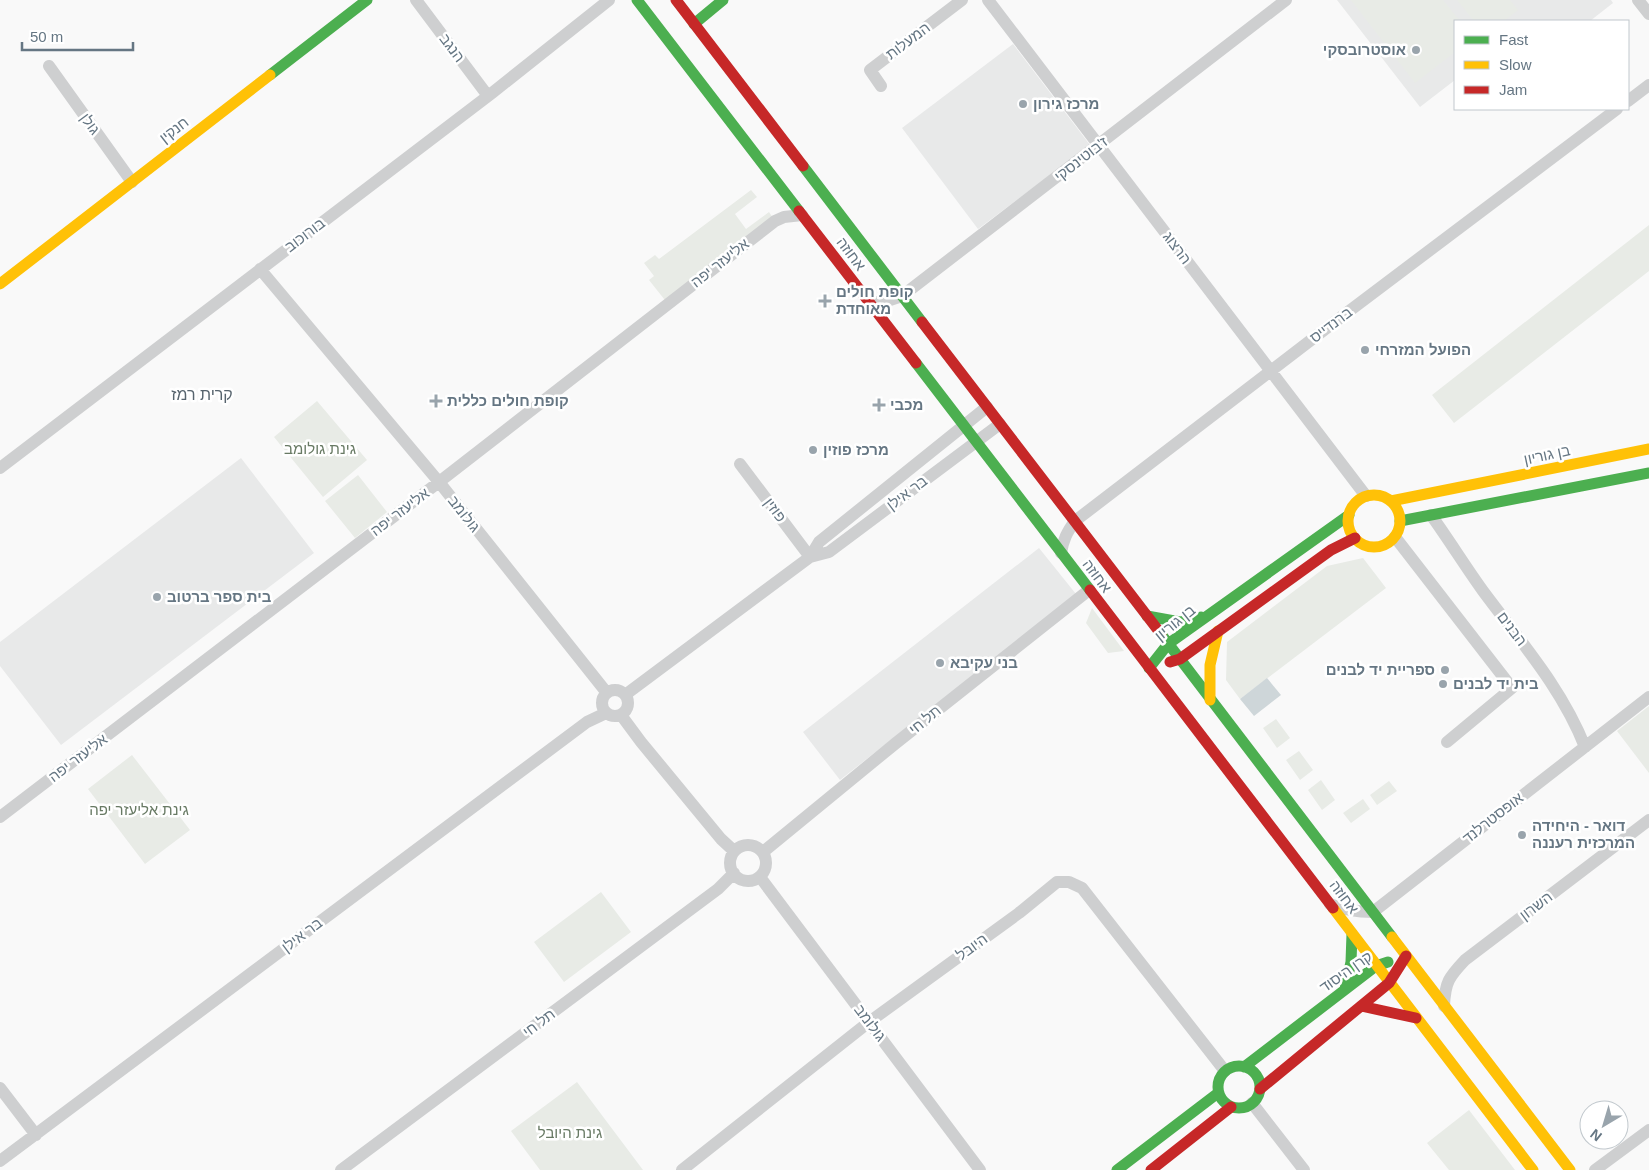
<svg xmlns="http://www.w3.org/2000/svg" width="1649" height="1170" viewBox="0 0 1649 1170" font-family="Arial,Heebo,sans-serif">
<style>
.built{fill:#e8e9e9}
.green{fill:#e8ebe6}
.water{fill:#ced6d9}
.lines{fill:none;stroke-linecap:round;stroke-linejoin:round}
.street{stroke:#cecfd0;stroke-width:12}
.fast{stroke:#4caf50;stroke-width:11}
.slow{stroke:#ffc107;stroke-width:11}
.jam{stroke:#c62828;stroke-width:11}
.poi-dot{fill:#99a4ac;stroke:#fff;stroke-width:2}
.labels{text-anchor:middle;stroke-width:5;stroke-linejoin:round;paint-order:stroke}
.street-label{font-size:15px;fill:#657683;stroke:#fff}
.poi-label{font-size:15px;font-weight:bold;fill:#657683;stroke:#fff;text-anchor:start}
.park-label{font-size:15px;fill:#687a64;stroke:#fff}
.neighbourhood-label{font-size:16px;fill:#57646e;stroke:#fff}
</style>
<rect width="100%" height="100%" fill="#f9f9f9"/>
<path class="built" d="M1337 0H1611L1613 3 1590 21H1455V80L1420 107Z
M1013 44 1090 145 978 229 902 128Z
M241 458 314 553 61 745 0 666V642Z
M1039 548 1076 594 840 780 803 732Z"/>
<path class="green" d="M1351 0H1443L1460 21H1455V52L1415 83Z
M1457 0H1510L1518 10 1504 21H1474Z
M751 190 757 197 735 214 746 229 769 212 775 221 668 304 649 280 654 276 644 263 655 255 659 259Z
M1649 225V271L1454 423 1432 395Z
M317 401 367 460 323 497 274 437Z
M358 475 387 512 355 538 325 501Z
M1363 558 1386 588 1240 699 1226 680 1227 642 1327 566Z
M1092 608 1124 651 1108 653 1086 623Z
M1649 706V773L1617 731Z
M1276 719 1290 738 1277 748 1263 728Z
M1299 751 1313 770 1300 780 1286 760Z
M132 755 190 830 145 864 88 789Z
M1321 780 1335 800 1322 810 1308 790Z
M1389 781 1397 791 1377 805 1370 795Z
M1363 799 1370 809 1351 823 1343 813Z
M601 892 631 932 564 982 534 942Z
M577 1082 643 1170H540L511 1131Z
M1469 1110 1515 1170H1449L1427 1143Z"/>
<path class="water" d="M1267 678 1281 695 1254 716 1240 699Z"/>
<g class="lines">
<path class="street" d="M416 0 488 96
M988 0 1366 496
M1638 0 1649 14
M49 66 132 182
M881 86 870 70 962 0
M1628 101 1649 85
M260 269 439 482 607 693
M869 303 887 301 902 296 1286 0
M740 464 810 557
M0 468 492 93 609 0
M1431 515C1449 540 1465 566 1483 591 1520 641 1562 688 1585 747
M1395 537 1512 688 1447 742
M1061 553C1063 540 1067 532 1075 521L1328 327 1617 109
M810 557 829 552 1000 424
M602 703a13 13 0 1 1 26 0a13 13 0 1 1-26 0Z
M625 695 810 557 819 542 987 407
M621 715 641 742 721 839 734 851
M0 817 439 482 775 221 784 217 802 215
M730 863a18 18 0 1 1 36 0a18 18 0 1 1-36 0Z
M763 852 896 743 1089 590
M760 877 980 1170
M1330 904C1344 910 1357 912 1373 912L1649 697
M1444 1006C1445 982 1449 977 1465 960L1649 820
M0 1088 36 1135
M1252 1103 1304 1170
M0 1161 587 722 606 713
M341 1170 718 889 734 873
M682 1170 869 1022 1019 913 1057 882H1069L1082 888 1225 1071
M1595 1170 1649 1130"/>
<path class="fast" d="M637 0 799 211
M694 24 723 0
M270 75 367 0
M803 166 922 322
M916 363 1090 590
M1400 521 1649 473
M1147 616 1180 622 1201 617
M1161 634 1392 937
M1149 668 1168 644 1349 515
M1345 989 1351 962 1352 934
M1218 1087a21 21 0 1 1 42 0a21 21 0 1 1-42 0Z
M1244 1067 1376 966 1388 962
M1117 1170 1218 1093"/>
<path class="slow" d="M0 284 270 75
M1348 521a26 26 0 1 1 52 0a26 26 0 1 1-52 0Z
M1391 501 1649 449
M1210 700V665L1218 631
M1333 908 1533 1170
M1392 937 1570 1170"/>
<path class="jam" d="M676 0 803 166
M799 211 916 363
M922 322 1161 634
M1090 590 1333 908
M1170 662 1180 659 1331 550 1355 538
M1361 1006 1416 1018
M1260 1089 1389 983 1406 956
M1151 1170 1231 1107"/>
</g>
<g class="poi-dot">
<circle cx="1416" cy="50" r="5"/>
<circle cx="1023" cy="104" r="5"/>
<path d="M822.5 293.5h5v5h5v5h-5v5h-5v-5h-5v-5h5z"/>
<circle cx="1365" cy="350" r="5"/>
<path d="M433.5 393.5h5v5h5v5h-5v5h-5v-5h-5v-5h5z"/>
<path d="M876.5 397.5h5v5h5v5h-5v5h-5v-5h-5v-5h5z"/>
<circle cx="813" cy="450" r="5"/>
<circle cx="157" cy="597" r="5"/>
<circle cx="940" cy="663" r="5"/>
<circle cx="1445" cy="670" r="5"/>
<circle cx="1443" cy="684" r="5"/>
<circle cx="1522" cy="835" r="5"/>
</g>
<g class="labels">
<g class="street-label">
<text transform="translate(908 41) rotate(-37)" y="5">המעלות</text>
<text transform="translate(452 48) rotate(53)" y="5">הנגב</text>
<text transform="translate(90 124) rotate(54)" y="5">גולן</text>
<text transform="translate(174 130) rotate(-38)" y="5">חנקין</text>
<text transform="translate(1081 159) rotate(-38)" y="5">ז'בוטינסקי</text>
<text transform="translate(305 235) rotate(-37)" y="5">בורוכוב</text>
<text transform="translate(1177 248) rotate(53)" y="5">הרצוג</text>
<text transform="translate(851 254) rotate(53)" y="5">אחוזה</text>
<text transform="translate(720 263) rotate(-38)" y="5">אליעזר יפה</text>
<text transform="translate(1331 325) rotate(-37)" y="5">ברנדייס</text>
<text transform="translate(1547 455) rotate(-12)" y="5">בן גוריון</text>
<text transform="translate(907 493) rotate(-37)" y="5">בר אילן</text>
<text transform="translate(775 510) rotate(53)" y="5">פוזין</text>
<text transform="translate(400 512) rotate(-37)" y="5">אליעזר יפה</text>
<text transform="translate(464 514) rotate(52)" y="5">גולומב</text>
<text transform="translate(1097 576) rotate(53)" y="5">אחוזה</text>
<text transform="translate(1175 623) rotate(-39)" y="5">בן גוריון</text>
<text transform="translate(1512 629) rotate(53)" y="5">הבנים</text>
<text transform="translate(925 720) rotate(-39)" y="5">תל חי</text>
<text transform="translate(78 758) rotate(-37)" y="5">אליעזר יפה</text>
<text transform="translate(1493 818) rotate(-38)" y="5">אופסטרלנד</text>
<text transform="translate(1344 897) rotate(53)" y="5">אחוזה</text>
<text transform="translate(1536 906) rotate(-37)" y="5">השרון</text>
<text transform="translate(302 935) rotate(-37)" y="5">בר אילן</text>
<text transform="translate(972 947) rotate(-36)" y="5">היובל</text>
<text transform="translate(1346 972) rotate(-35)" y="5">קרן היסוד</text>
<text transform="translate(539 1023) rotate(-37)" y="5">תל חי</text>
<text transform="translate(870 1023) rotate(53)" y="5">גולומב</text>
</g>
<g class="poi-label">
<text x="1406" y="55" text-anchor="end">אוסטרובסקי</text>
<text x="1033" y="109">מרכז גירון</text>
<text x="836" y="297">קופת חולים<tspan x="836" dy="17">מאוחדת</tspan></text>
<text x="1375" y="355">הפועל המזרחי</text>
<text x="447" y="406">קופת חולים כללית</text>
<text x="890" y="410">מכבי</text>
<text x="823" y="455">מרכז פוזין</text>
<text x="167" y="602">בית ספר ברטוב</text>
<text x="950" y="668">בני עקיבא</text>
<text x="1435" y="675" text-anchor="end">ספריית יד לבנים</text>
<text x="1453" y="689">בית יד לבנים</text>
<text x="1532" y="831">דואר - היחידה<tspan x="1532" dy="17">המרכזית רעננה</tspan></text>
</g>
<g class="park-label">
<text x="320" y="454">גינת גולומב</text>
<text x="139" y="815">גינת אליעזר יפה</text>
<text x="570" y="1138">גינת היובל</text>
</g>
<g class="neighbourhood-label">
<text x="202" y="400">קרית רמז</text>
</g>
</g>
<rect x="1454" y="20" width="175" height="90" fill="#ffffff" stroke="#c1c8cd"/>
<rect x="1464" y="36" width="25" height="8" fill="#4caf50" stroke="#c1c8cd"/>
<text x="1499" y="45" font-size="15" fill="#657683">Fast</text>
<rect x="1464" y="61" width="25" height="8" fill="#ffc107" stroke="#c1c8cd"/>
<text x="1499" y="70" font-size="15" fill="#657683">Slow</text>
<rect x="1464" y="86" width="25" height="8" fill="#c62828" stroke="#c1c8cd"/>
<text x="1499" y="95" font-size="15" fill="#657683">Jam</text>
<g transform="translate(1604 1125) rotate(218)"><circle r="24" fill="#ffffff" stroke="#c1c8cd"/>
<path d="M0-4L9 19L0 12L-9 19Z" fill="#99a4ac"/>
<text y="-8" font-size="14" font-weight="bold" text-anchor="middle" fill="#657683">N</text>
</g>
<path d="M22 42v8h111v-8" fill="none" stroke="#657683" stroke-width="2.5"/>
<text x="30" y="42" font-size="15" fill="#657683" stroke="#ffffff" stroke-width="4" paint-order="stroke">50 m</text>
</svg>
